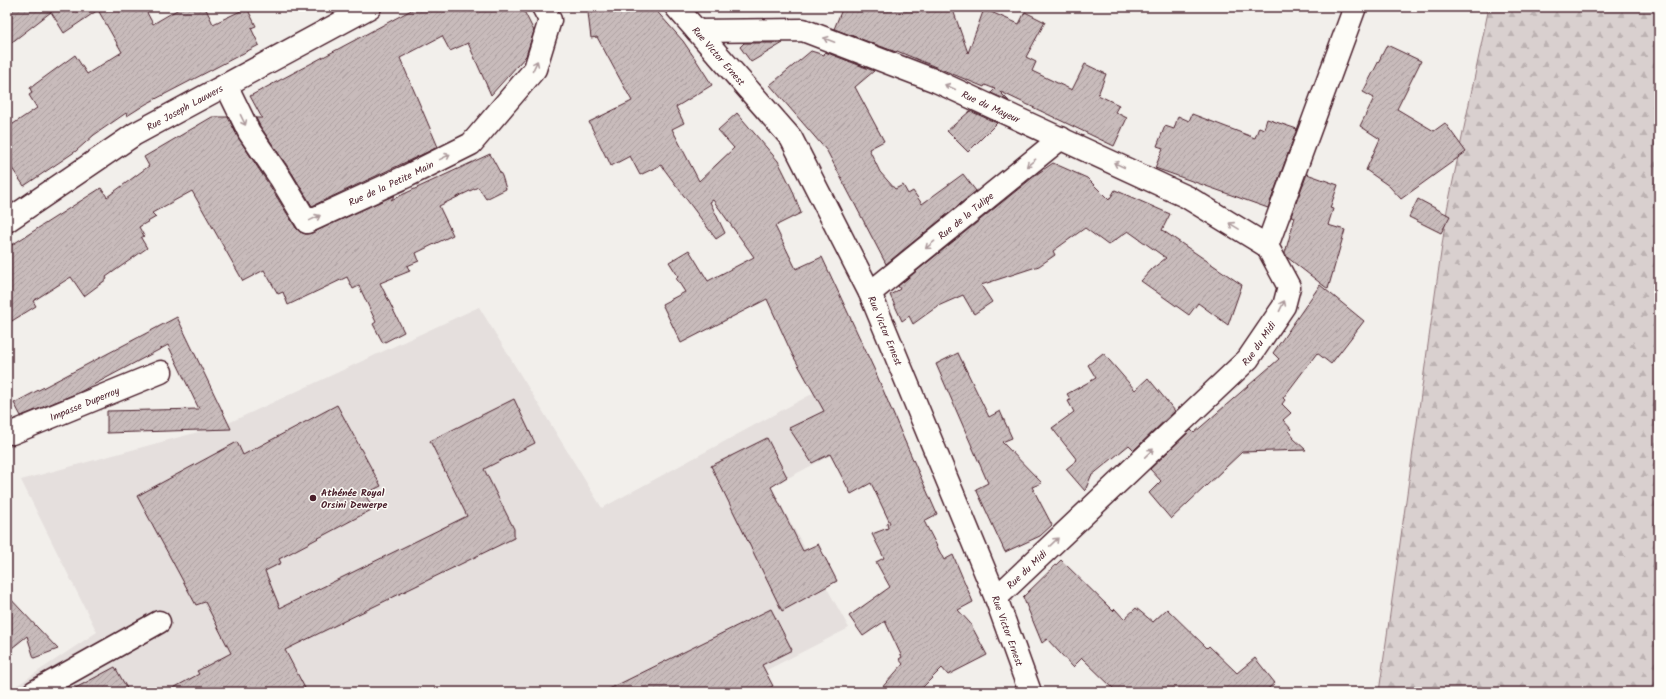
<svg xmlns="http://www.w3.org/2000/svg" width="1666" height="699" viewBox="0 0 1666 699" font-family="Kalam,sans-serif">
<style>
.built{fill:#e5dfdd}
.forest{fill:url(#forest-firs);stroke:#92787d}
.building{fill:url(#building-hatch);stroke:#4a1f2b}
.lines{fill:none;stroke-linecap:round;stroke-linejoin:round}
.minor-casing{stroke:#4a1f2b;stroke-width:25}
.minor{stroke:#fdfcf7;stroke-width:22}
.oneway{stroke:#ac999b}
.poi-dot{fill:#4a1f2b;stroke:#fdfcf7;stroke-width:1.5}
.labels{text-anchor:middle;stroke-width:3;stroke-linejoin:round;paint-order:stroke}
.street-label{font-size:10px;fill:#4a1f2b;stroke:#fdfcf7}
.poi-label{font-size:10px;font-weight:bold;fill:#4a1f2b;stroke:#fdfcf7;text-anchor:start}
</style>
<defs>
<pattern id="forest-firs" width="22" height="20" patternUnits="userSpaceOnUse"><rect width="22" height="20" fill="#d9d0cf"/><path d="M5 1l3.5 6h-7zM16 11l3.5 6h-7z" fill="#bcb2b2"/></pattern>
<pattern id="building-hatch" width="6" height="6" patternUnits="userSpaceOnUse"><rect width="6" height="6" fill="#c8bbbb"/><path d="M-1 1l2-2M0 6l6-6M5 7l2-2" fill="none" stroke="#ada0a1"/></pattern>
</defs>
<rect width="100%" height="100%" fill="#f2efeb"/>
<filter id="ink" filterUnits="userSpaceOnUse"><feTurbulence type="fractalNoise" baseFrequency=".025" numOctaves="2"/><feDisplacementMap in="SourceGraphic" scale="8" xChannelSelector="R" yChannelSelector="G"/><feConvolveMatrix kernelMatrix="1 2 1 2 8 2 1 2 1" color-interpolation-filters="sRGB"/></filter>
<g filter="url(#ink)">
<path class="built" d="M479 307 602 508 871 362 897 420 771 487 849 628 724 692H7L97 632 21 480 224 425Z"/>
<path class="forest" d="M1489 7H1659V692H1379L1447 210Z"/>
<path class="building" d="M7 7H144L153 24 182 7H205L213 24 247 8 256 26 251 28 259 45 146 104 127 116 126 113 94 135 76 151 24 186 7 161V128L37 108 29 95 32 93 30 88 75 55 87 74 122 52 98 10 64 33 51 12 7 46Z
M417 7H522L534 31 526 56 491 95 468 43 450 51 442 36 400 58 438 147 312 206 292 173 260 126 256 118H262L250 96Z
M610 7H653L683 41 698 63 712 85 676 107 684 123 672 129 699 181 734 148 718 130 737 113 778 161 792 189 801 213 775 226 796 269 822 257 875 371 903 437 937 514 924 521 944 560 953 555 973 602 958 610 970 623 987 655 948 675 942 668 918 692H878L903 664 899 659 902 657 885 621 863 636 849 616 890 587 876 562 884 558 872 534 888 528 887 524 890 523 871 483 851 494 830 454 812 463 789 428 824 411 792 354 767 299 681 343 662 304 685 292 676 278 678 276 669 262 689 250 708 281 754 257 713 200 710 202 725 233 716 239 661 165 640 175 630 156 611 166 607 157H606L589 122 632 101 597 37 591 38 588 13 611 10Z
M843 7H952L968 53 984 9 1019 24 1025 12 1045 22 1026 57 1036 62 1032 71 1072 90 1085 64 1106 74 1098 95 1119 105 1115 112 1127 118 1114 146 999 91 1009 101 991 93 995 89 985 85 984 87 897 51 896 52 834 29Z
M744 43H783L751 62 740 47Z
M1387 45 1421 61 1397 109 1434 131 1445 123 1466 152 1401 199 1389 186 1366 170 1380 139 1360 126 1374 98 1363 92Z
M811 51 824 55 825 52 874 71 855 87 884 141 869 149 880 172 895 189 903 185 908 194 913 191 922 204 963 174 976 191 886 264 827 151 770 85Z
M970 111 997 123 968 152 947 131Z
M1192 114 1255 138 1259 127 1264 129 1267 119 1297 129 1268 208 1155 168 1163 148 1157 146 1165 126 1174 129 1178 116 1189 121Z
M212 117H228L239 139 270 186 296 228 300 232 306 234 312 233 395 195 391 200 490 154 502 176 506 189 486 199 478 187 439 206 453 235 416 253 419 261 407 266 410 271 380 283 404 332 383 343 373 324 376 322 359 286 353 289 347 277 288 305 283 292 278 294 264 270 243 281 192 191 152 213 156 217 139 227 144 236 141 238 147 248 106 277 107 279 84 296 71 277 33 301 36 306 7 324V248L101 188 107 197 149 166 144 157Z
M1053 163 1087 178 1109 200 1115 190 1170 214 1162 230 1242 285 1228 325 1198 303 1189 315 1141 281 1152 269 1166 258 1128 231 1108 245 1085 228 1053 251 1055 255 1039 266 981 285 992 302 974 314 963 295 938 306 913 324 909 316 902 321 890 295 900 289 898 286 1037 174Z
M1307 174 1338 185 1330 208 1333 209 1328 225 1345 230 1328 289 1288 258 1285 253 1295 217 1291 216Z
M1418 199 1450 216 1441 233 1409 217Z
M1320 285 1364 321 1331 364 1317 353 1283 398 1285 400 1282 404 1291 413 1283 420 1291 429 1289 431 1294 437 1293 438 1306 450 1242 452 1171 519 1149 493 1161 481 1150 469 1191 430 1194 433 1279 359 1273 353Z
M177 317 231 429 107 433V411L199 409 168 345 80 392 21 416 14 403Z
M958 353 989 417 1000 411 1012 438 1002 442 1042 483 1032 487 1052 525 1040 536 1005 552 976 489 988 483 936 364Z
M1103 353 1135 390 1148 378 1175 411 1134 450 1129 445 1091 476 1085 491 1066 469 1077 460 1052 428 1074 412 1068 401 1071 400 1067 394 1096 378 1088 365Z
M514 399 535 443 484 469 514 529V538L285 650 307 692H166L199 674 197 671 231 653 205 602 196 605 137 496 237 442 243 455 337 405 381 486 365 494 373 509 279 559 281 563 265 571 280 608 467 516 430 441Z
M767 438 787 477 771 487 803 551 818 544 837 581 782 611 711 466Z
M1061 560 1113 611 1115 609 1124 619 1136 608 1153 622 1167 609 1207 648 1209 646 1237 673 1255 658 1275 683 1264 692H1117L1082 658 1073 667 1047 639 1042 643 1023 597Z
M7 595 37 627 58 649 34 658 27 636 7 652Z
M771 609 792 650 762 665 773 686 760 692H603Z
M115 667 129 692H68Z"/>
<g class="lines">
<g class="minor-casing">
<g id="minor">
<path id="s1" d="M676 7 791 138 870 293 996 598 1030 692"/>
<path id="s2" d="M697 31 803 30 936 81 1187 197 1267 246"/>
<path id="s3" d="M226 85 249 132 281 179 307 222 407 176 471 144 535 69 550 20 543 7"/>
<path id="s4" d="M7 221 135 134 370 7"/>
<path id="s5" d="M870 293 1061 138"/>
<path id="s6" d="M7 430 12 433 161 372"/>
<path id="s7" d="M996 598 1248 359 1284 306 1289 287 1267 246 1355 7"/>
<path d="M34 692 159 622"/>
</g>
</g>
<use href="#minor" class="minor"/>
</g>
<defs><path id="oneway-shaft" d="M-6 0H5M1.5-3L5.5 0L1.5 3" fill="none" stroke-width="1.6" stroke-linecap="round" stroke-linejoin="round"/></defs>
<g class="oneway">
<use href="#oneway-shaft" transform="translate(829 40) rotate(-159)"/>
<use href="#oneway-shaft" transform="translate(535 66) rotate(-65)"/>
<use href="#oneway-shaft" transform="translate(950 87) rotate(-155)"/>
<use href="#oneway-shaft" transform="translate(243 120) rotate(64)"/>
<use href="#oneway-shaft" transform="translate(445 157) rotate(-26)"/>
<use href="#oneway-shaft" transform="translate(1031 163) rotate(141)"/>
<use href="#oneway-shaft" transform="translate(1119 165) rotate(-155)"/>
<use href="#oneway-shaft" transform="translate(315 218) rotate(-26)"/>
<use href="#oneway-shaft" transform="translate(1234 226) rotate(-149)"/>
<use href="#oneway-shaft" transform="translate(930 245) rotate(141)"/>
<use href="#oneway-shaft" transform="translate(1282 306) rotate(-64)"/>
<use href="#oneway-shaft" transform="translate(1149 453) rotate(-44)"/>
<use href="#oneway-shaft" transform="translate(1054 542) rotate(-44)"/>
</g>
</g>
<circle class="poi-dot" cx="313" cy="498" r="4"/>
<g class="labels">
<g class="street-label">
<text dy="4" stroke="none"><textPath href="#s1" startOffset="65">Rue Victor Ernest</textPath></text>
<text dy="4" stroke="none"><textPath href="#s2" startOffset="309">Rue du Mayeur</textPath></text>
<text dy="4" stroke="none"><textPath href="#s4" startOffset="211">Rue Joseph Lauwers</textPath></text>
<text dy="4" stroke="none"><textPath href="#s3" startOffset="252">Rue de la Petite Main</textPath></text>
<text dy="4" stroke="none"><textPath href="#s5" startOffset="123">Rue de la Tulipe</textPath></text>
<text dy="4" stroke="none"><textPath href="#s1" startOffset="389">Rue Victor Ernest</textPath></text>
<text dy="4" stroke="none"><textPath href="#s7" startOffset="366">Rue du Midi</textPath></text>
<text dy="4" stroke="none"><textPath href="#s6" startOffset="84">Impasse Duperroy</textPath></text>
<text dy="4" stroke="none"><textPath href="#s7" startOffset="42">Rue du Midi</textPath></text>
<text dy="4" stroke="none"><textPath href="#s1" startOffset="713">Rue Victor Ernest</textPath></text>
</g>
<g class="poi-label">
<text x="321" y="496">Athénée Royal<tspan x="321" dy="12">Orsini Dewerpe</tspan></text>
</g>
</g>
<rect width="1666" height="699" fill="none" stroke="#fdfcf7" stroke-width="24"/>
<rect x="12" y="12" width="1642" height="675" fill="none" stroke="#4a1f2b" stroke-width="1.5" filter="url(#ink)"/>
</svg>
